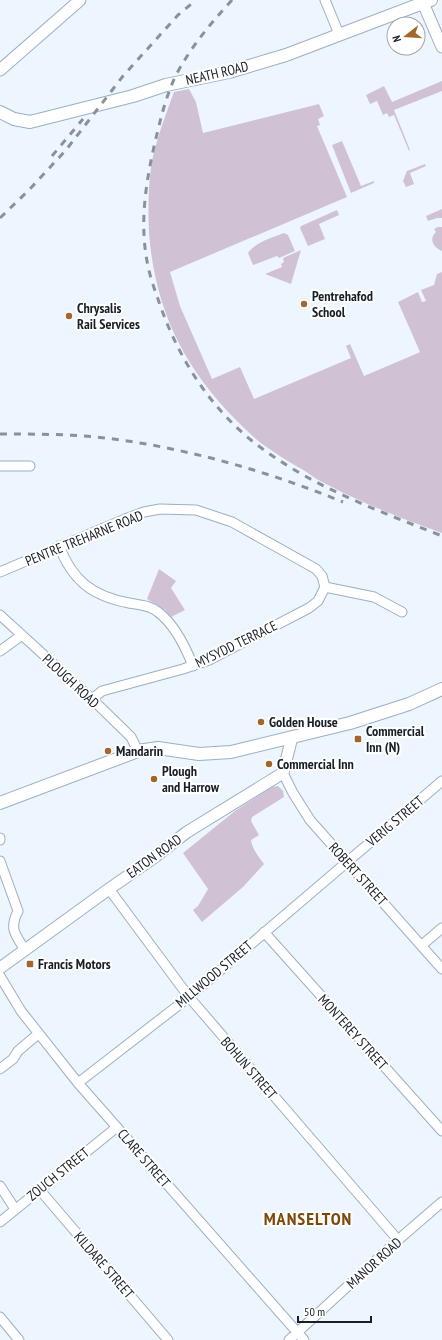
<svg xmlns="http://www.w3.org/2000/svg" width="442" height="1340" viewBox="0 0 442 1340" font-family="'PT Sans Narrow',sans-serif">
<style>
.green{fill:#d0c2d4}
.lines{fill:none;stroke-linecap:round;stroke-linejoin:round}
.minor-casing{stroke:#9cafc3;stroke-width:11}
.tertiary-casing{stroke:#9cafc3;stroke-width:13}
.secondary-casing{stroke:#9cafc3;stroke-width:14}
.minor{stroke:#fff;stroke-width:9}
.tertiary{stroke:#fff;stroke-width:11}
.secondary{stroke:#fff;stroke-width:12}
.rail{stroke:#899199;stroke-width:3;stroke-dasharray:7 7;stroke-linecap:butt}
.poi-dot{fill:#a4672b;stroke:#fff;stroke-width:1.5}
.labels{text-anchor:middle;stroke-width:4;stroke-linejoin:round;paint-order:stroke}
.street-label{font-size:14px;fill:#181f27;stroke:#fff}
.poi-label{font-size:14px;font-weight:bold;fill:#181f27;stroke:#fff;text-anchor:start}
.district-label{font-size:18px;font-weight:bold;letter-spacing:1px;fill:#7d480a;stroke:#fff}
</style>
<rect width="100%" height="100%" fill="#edf6fe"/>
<path class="green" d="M442 81V91L394 110 410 150 409 151 394 115 389 117 387 113 383 115 377 101 370 104 366 95 384 86 392 102Z
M189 89 196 102 203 133 319 104 324 116 318 119 320 125 317 126 347 197 170 272 180 306 212 379 240 367 254 399 351 358 346 346 350 344 364 376 418 353 420 352 398 302 418 292 422 302 426 301 421 290 434 285 437 274 442 272V533C403 519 364 504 328 485 319 481 312 476 305 471 293 464 282 458 271 450 258 442 247 431 237 421 183 367 155 309 149 233 148 209 148 185 152 161 157 137 166 114 174 92Z
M342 141 361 186 374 181V183L351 193 332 145Z
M425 164 426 166 410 173 414 184 406 187 403 181 407 171Z
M442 209V218H437L428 221 426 216Z
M337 210 339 215 319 224 325 239 308 246 300 228 301 226Z
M438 227H442V251C434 248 428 239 436 232L434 229Z
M284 233 288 235 295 251 279 258 277 256 253 265 248 253C256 242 271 238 284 233Z
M301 250 291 284 265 274 282 267 281 264 284 262 283 258Z
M159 569 176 581 171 588 185 610 171 617 165 610 147 599Z
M278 786 283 791 284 797 252 817 251 821 259 835 251 840C252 849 259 857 264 864L243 887 202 922 193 910 198 906 208 889 183 853 235 811 272 787Z"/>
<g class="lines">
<g class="minor-casing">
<path id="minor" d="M325 0 339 34
M0 466H30
M59 546C73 581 92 596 129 603 139 605 150 605 158 612 174 624 186 648 193 666
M0 572 125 519 144 512 160 509 196 510 232 522 316 569 322 576 325 587 374 597 402 612
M0 615 92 699 131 737 138 751
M0 651 22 635
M92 699 102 691 183 669 209 660 309 608 318 601 325 587
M283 773 293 793 310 820 442 969
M0 840V838
M0 861 18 911C9 929 15 934 25 950
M109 889 189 997 398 1240
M264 932 442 1131
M422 945 442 928
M0 976 21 1011 78 1083 304 1340
M0 1069 13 1059 18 1051 38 1034
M78 1083 189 997 442 781
M0 1186 15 1209
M39 1189 168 1340
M0 1222 117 1127
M0 1317 19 1340
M289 1340 398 1240 442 1202"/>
</g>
<g class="tertiary-casing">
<path id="tertiary" d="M423 3 442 47
M0 70 80 0
M0 968 109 889 152 859 187 832 283 773 292 737"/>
</g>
<g class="secondary-casing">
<path id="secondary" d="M0 112 14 119 30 122 133 96 166 85 229 72 286 55 431 0
M0 803 138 751 158 748 199 754 231 752 350 723 409 704 442 689"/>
</g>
<use href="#minor" class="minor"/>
<use href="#tertiary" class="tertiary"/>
<use href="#secondary" class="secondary"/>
<path class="rail" d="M232 0C210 24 190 48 175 77 166 97 161 117 156 138 147 176 140 216 146 255 148 269 152 283 157 296 176 355 210 410 260 447 315 488 379 511 442 536
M52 156 83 119
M0 218 29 190 66 150 123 76 178 15 196 0
M0 434C40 434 81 434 121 440 197 451 272 473 343 502"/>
</g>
<g class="poi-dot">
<circle cx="304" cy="304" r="4"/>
<circle cx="69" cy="316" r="4"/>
<circle cx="261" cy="722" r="4"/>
<rect x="354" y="735" width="8" height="8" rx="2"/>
<circle cx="108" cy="751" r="4"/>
<circle cx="269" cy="764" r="4"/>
<circle cx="154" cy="779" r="4"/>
<rect x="26" y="960" width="8" height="8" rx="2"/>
</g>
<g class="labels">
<g class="street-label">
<text transform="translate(217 73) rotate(-13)" y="5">NEATH ROAD</text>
<text transform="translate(84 538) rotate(-22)" y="5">PENTRE TREHARNE ROAD</text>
<text transform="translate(236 644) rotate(-26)" y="5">MYSYDD TERRACE</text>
<text transform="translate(71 681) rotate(43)" y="5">PLOUGH ROAD</text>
<text transform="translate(395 821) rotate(-40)" y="5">VERIG STREET</text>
<text transform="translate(154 856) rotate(-36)" y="5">EATON ROAD</text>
<text transform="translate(358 874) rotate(48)" y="5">ROBERT STREET</text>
<text transform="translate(214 974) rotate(-40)" y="5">MILLWOOD STREET</text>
<text transform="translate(353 1032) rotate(48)" y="5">MONTEREY STREET</text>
<text transform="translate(249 1068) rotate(49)" y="5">BOHUN STREET</text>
<text transform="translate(144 1158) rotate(49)" y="5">CLARE STREET</text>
<text transform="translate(58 1174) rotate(-39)" y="5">ZOUCH STREET</text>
<text transform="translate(374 1263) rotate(-42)" y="5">MANOR ROAD</text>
<text transform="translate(104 1265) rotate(49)" y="5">KILDARE STREET</text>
</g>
<g class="poi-label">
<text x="312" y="301">Pentrehafod<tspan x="312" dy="16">School</tspan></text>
<text x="77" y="313">Chrysalis<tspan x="77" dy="16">Rail Services</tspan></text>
<text x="269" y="727">Golden House</text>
<text x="366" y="736">Commercial<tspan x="366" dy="16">Inn (N)</tspan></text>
<text x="116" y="756">Mandarin</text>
<text x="277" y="769">Commercial Inn</text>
<text x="162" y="776">Plough<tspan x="162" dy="16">and Harrow</tspan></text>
<text x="38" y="969">Francis Motors</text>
</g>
<g class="district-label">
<text x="308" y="1225">MANSELTON</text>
</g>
</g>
<g transform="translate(406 36) rotate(253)"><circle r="19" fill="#ffffff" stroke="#a3a5a9"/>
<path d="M0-3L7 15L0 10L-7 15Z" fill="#a4672b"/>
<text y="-6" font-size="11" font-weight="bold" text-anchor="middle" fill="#181f27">N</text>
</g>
<path d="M298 1316v6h73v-6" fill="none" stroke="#181f27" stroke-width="2"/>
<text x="304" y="1316" font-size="12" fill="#181f27" stroke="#ffffff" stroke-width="3" paint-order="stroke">50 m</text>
</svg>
